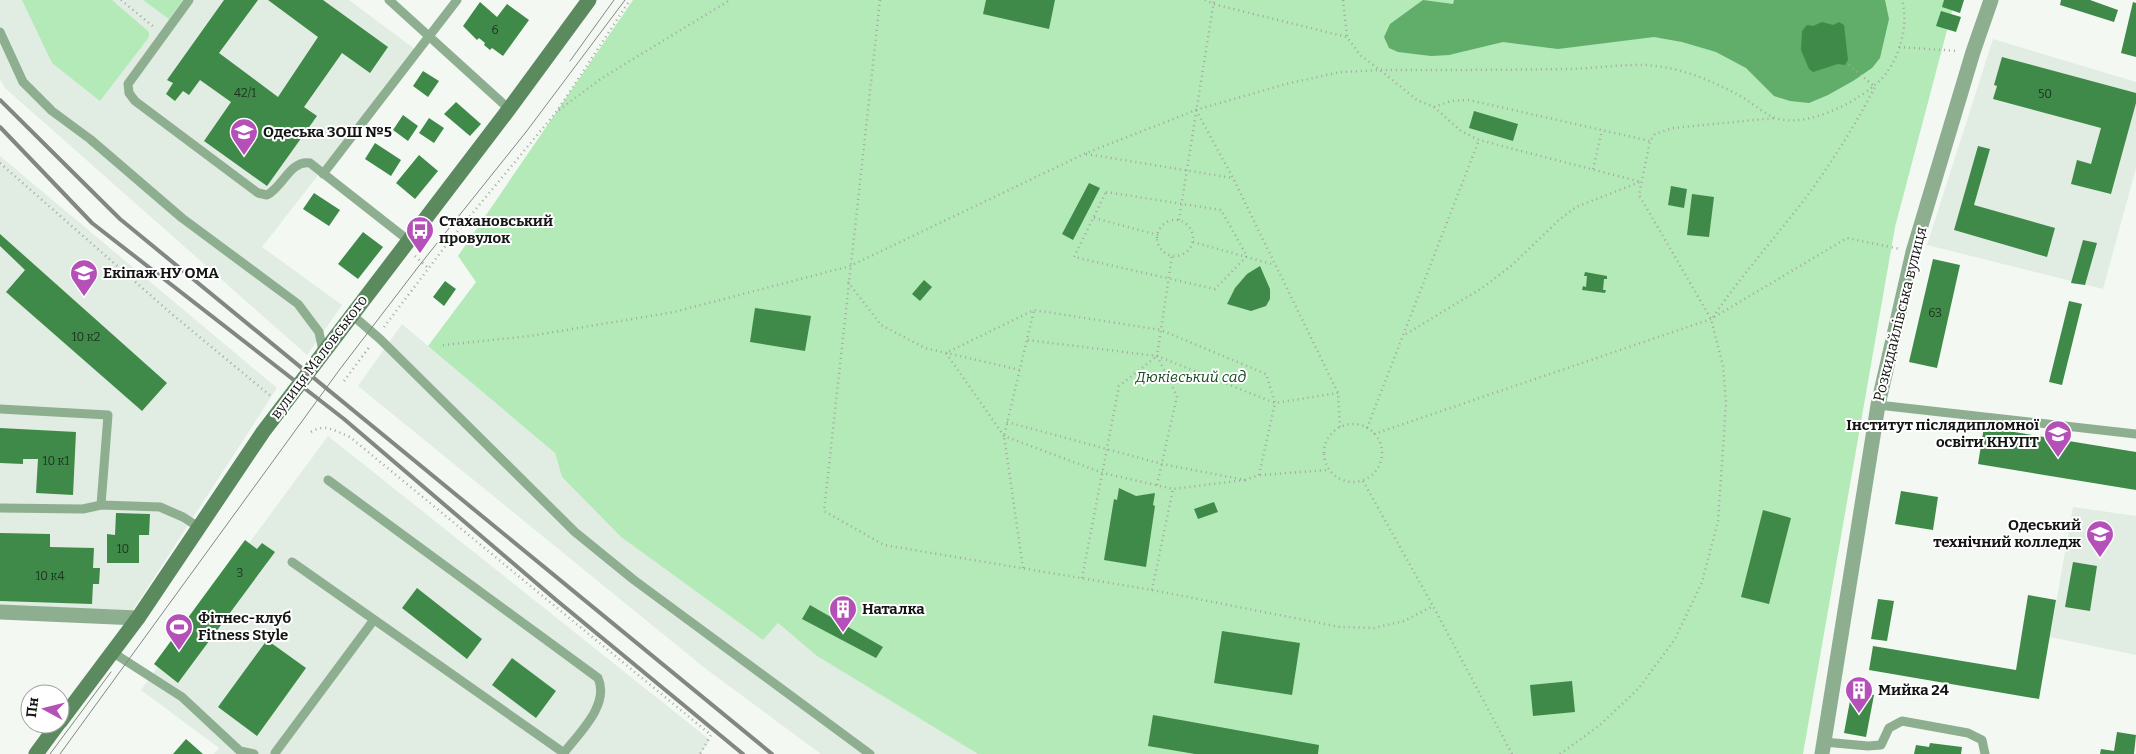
<svg xmlns="http://www.w3.org/2000/svg" width="2136" height="754" viewBox="0 0 2136 754" font-family="Bitter,serif">
<style>
.built{fill:#e1ece2}
.green{fill:#b3eab7}
.water{fill:#61ad6a}
.building{fill:#3f8a49}
.lines{fill:none;stroke-linecap:round;stroke-linejoin:round}
.path{stroke:#a3a7a3;stroke-width:2.5;stroke-dasharray:1 4;stroke-linecap:butt}
.lane{stroke:#8eae90;stroke-width:9}
.street{stroke:#8eae90;stroke-width:15}
.secondary{stroke:#5a8a5e;stroke-width:15}
.tram{stroke:#838783;stroke-width:1}
.rail{stroke:#838783;stroke-width:4}
.labels{text-anchor:middle;stroke-width:4;stroke-linejoin:round;paint-order:stroke}
.number-label{font-size:12px;fill:#1e3220}
.poi-label{font-size:15px;font-weight:bold;fill:#131513;stroke:#fff;text-anchor:start}
.street-label{font-size:15px;fill:#131513;stroke:#fff}
.park-label{font-size:15px;font-style:italic;fill:#164b1f;stroke:#fff}
</style>
<rect width="100%" height="100%" fill="#f3f8f3"/>
<path class="built" d="M0 0H349L416 50 262 247 342 305 307 355 5 88 0 79Z
M1993 39 2136 82V168L2103 289 1927 245Z
M0 156 277 388 133 610 0 607Z
M402 324 555 453 562 477 621 537 763 640 778 623 817 656 978 754H821L706 669 358 386Z
M328 436 710 740 700 754H214L219 748 141 690Z
M2073 507 2136 516V655L2050 637Z"/>
<path class="green" d="M22 0H112L149 32V37L100 101 52 63Z
M143 0H183L169 19Z
M633 0H1955L1895 227 1803 754H978L817 656 778 623 763 640 621 537 562 477 555 453 428 346 476 282 458 256Z"/>
<path class="water" d="M1423 0 1453 4 1454 0H1885L1889 19 1880 58 1872 68 1853 81 1828 95 1809 103 1790 101 1774 96 1746 68 1716 52 1682 42 1654 37 1558 49 1503 42 1449 55 1431 56 1398 52 1389 48 1384 37 1390 24Z"/>
<path class="building" d="M224 0H258L219 53 278 97 318 37 268 0H323L388 47 370 73 342 53 304 107 317 116 267 186 204 141 231 102 200 80 189 95 183 91 175 101 166 94 173 83 167 80Z
M986 0H1055L1049 29 983 14Z
M1944 0H1964L1960 13 1942 7Z
M2061 0H2090L2118 10 2114 22 2060 5Z
M480 2 497 17 507 4 529 20 503 56 492 48 490 50 484 45 485 43 479 38 477 40 463 26Z
M2133 2 2136 3V57L2121 53Z
M1941 11 1961 17 1956 32 1936 26Z
M1822 22 1833 25 1839 22 1844 25 1848 60 1845 65 1838 64 1813 72 1809 69 1801 50 1802 31 1807 25 1813 26Z
M2002 57 2136 93V103L2111 194 2071 184 2077 160 2091 164 2101 128 1993 99 1997 86 1994 85Z
M423 71 439 81 428 97 413 86Z
M456 102 481 124 470 136 444 114Z
M1474 111 1518 124 1513 141 1469 128Z
M403 115 418 126 408 141 393 130Z
M429 118 444 128 434 143 419 133Z
M375 143 401 160 391 176 365 159Z
M1978 146 1990 149 1974 205 2055 228 2047 257 1954 230Z
M419 155 438 171 415 199 396 183Z
M1089 183 1100 188 1073 240 1062 234Z
M1671 186 1687 189 1684 208 1668 205Z
M314 193 340 210 329 226 303 209Z
M1692 194 1714 197 1709 237 1687 235Z
M363 232 383 247 358 279 338 264Z
M0 234 167 383 142 411 6 292 25 270 0 246Z
M2083 240 2097 243 2085 285 2071 283Z
M1933 259 1960 265 1937 368 1909 362Z
M1260 266 1270 289V299L1266 306 1251 311 1227 304 1235 288 1247 274Z
M1585 272 1607 276V279H1604L1603 290H1606L1605 293 1582 290 1583 286 1586 287 1587 276H1584Z
M924 280 932 287 920 301 912 294Z
M445 281 456 289 444 306 433 297Z
M2069 301 2082 304 2062 385 2049 382Z
M755 308 811 316 805 351 750 342Z
M1984 427 2136 452V490L1978 464Z
M0 428 76 432 73 495 36 493 38 459H23V464L0 463Z
M1119 488 1136 496 1155 493 1153 505 1155 506 1146 567 1104 560 1114 499 1117 500Z
M1901 491 1938 497 1933 530 1895 524Z
M1214 502 1218 512 1198 519 1194 509Z
M1763 510 1791 518 1769 604 1741 597Z
M116 513 150 514 149 535H139V563H107V534L115 535Z
M0 533 50 534V547L94 548 93 568H100L99 584H93L92 604 0 601Z
M245 540 257 549 262 543 275 552 178 683 154 664Z
M2073 562 2097 566 2090 611 2065 607Z
M417 588 482 639 467 659 402 608Z
M2028 595 2056 600 2039 699 1869 670 1873 646 2016 670Z
M1878 599 1894 601 1887 641 1871 639Z
M810 605 883 647 876 658 802 619Z
M1222 631 1300 643 1292 695 1214 683Z
M267 640 306 668 257 736 218 707Z
M512 658 556 691 536 718 492 685Z
M1572 681 1575 712 1533 716 1530 685Z
M1852 690 1874 695 1866 737 1844 733Z
M1153 715 1319 745 1318 754H1195L1148 746Z
M2117 732 2136 735 2134 754H2100L2101 749 2114 751Z
M186 739 203 754H173Z
M1930 743 1962 747 1961 754H1914L1916 745 1929 747Z"/>
<g class="lines">
<path class="path" d="M121 0 155 28
M880 0 824 511 884 545 1152 590 1340 627 1374 628 1404 621 1433 606
M1205 0 1213 4 1347 37 1360 55 1380 70C1442 70 1504 70 1566 69 1592 69 1619 64 1645 65 1680 67 1711 80 1742 97 1752 103 1762 112 1773 117 1805 131 1865 99 1885 75 1900 56 1909 24 1902 0
M1343 0 1347 36
M1899 47 1958 51
M1434 107 1451 101 1469 100 1650 141
M559 110 602 78 730 0
M1196 110 1233 178 1338 393 1340 427
M1086 154 1233 178
M0 163 173 315 272 397
M1593 169 1602 130
M1106 192 1221 210 1247 256 1215 289 1074 257Z
M1094 218 1158 235
M1179 220 1214 0
M1157 238a18 18 0 1 1 36 0a18 18 0 1 1-36 0Z
M1193 242 1275 265
M415 256 428 268
M848 282 881 325 925 348 1020 370
M1713 317C1741 276 1774 239 1804 200 1831 164 1854 127 1875 87L1847 63
M384 327 447 244 557 111 630 0
M1406 334 1482 288 1511 266 1560 219 1576 207 1640 182
M443 345 530 336 674 312 850 266 1084 154 1196 110 1286 84 1340 72 1380 70 1417 100 1434 107 1461 131 1479 140 1641 182
M344 381 370 346
M1007 422 1162 464 1245 480 1259 475 1275 403 1157 356 1027 340
M1324 453a29 29 0 1 1 58 0a29 29 0 1 1-58 0Z
M1367 428 1479 140
M311 432C325 423 335 431 350 437L711 735 700 754
M1374 434 1711 319 1847 238 1900 249
M1260 475 1328 470
M1245 480 1173 489 1103 473 1004 436 946 353 1034 310 1161 330 1266 374 1275 403 1338 393
M1363 481 1433 606 1512 754
M1157 485 1177 396 1157 356 1172 256
M1023 568 1004 436 1034 310
M1082 578 1119 386 1157 356
M1152 590 1173 489
M1560 754 1600 725 1639 688 1675 639 1702 582 1718 521 1726 403 1723 366 1711 319 1639 195 1650 141 1655 134 1673 128 1775 118"/>
<path class="lane" d="M189 0 128 84 129 93 135 101 258 193 267 195C283 187 290 160 310 163L408 240
M389 0 509 109
M0 32 23 82 52 111 90 139 182 218 298 304 319 332 323 351
M323 174 457 0
M351 314 380 339 575 532 634 580 870 754
M1878 405 2136 434
M0 409 108 415 101 505
M328 480 598 678C610 705 579 733 563 754
M0 508 83 509 101 505 160 507 183 517 200 528
M292 562 564 753
M112 652 182 697 240 751 254 754
M1824 742 1868 746 1881 745 1889 728 1902 721 1968 733 1982 740 1985 754
M275 753 373 621"/>
<path class="street" d="M0 612 138 618
M1822 754 1878 405 1913 252 1973 52 1991 0"/>
<path class="secondary" d="M60 722 138 618 263 432 509 109 589 0
M36 754 58 724"/>
<path class="tram" d="M570 61 614 0
M50 754 111 672
M60 754 340 369 422 262 526 132 625 0"/>
<path class="rail" d="M0 100 120 219 772 754
M0 127 92 223 344 419 555 599 743 754"/>
</g>
<defs>
<g id="school-pin" transform="scale(1.4375)"><path d="M0 17L-7.5 6A9.5 9.5 0 1 1 7.5 6Z" fill="#b450b7" stroke="#fff"/><path d="M0-5L7-2L0 1L-7-2ZM-4 1L0 2.5L4 1V4Q0 6-4 4Z" fill="#fff"/></g>
<g id="bus-pin" transform="scale(1.4375)"><path d="M0 17L-7.5 6A9.5 9.5 0 1 1 7.5 6Z" fill="#b450b7" stroke="#fff"/><path d="M-5-6H5V4H4V6H2V4H-2V6H-4V4H-5ZM-3.5-4V0h7V-4ZM-3.5 1.2v1.5H-2V1.2ZM2 1.2v1.5H3.5V1.2Z" fill="#fff"/></g>
<g id="university-pin" transform="scale(1.4375)"><path d="M0 17L-7.5 6A9.5 9.5 0 1 1 7.5 6Z" fill="#b450b7" stroke="#fff"/><path d="M0-5L7-2L0 1L-7-2ZM-4 1L0 2.5L4 1V4Q0 6-4 4Z" fill="#fff"/></g>
<g id="building-pin" transform="scale(1.4375)"><path d="M0 17L-7.5 6A9.5 9.5 0 1 1 7.5 6Z" fill="#b450b7" stroke="#fff"/><path d="M-4-6H4V6H1V3H-1V6H-4ZM-2.5-4.3h1.7v1.8h-1.7ZM.8-4.3h1.7v1.8H.8ZM-2.5-1h1.7V.8h-1.7ZM.8-1h1.7V.8H.8Z" fill="#fff"/></g>
<g id="stadium-pin" transform="scale(1.4375)"><path d="M0 17L-7.5 6A9.5 9.5 0 1 1 7.5 6Z" fill="#b450b7" stroke="#fff"/><path d="M0-5a6.5 5 0 1 0 0 10a6.5 5 0 1 0 0-10ZM-3.5-1.8h7v3.6h-7Z" fill="#fff"/></g>
</defs>
<g fill-rule="evenodd">
<use href="#school-pin" x="244" y="132"/>
<use href="#bus-pin" x="420" y="230"/>
<use href="#university-pin" x="84" y="273"/>
<use href="#university-pin" x="2058" y="434"/>
<use href="#university-pin" x="2100" y="534"/>
<use href="#building-pin" x="843" y="609"/>
<use href="#stadium-pin" x="179" y="627"/>
<use href="#building-pin" x="1859" y="690"/>
</g>
<g class="labels">
<g class="number-label">
<text x="495" y="34">6</text>
<text x="245" y="97">42/1</text>
<text x="2045" y="98">50</text>
<text x="1935" y="317">63</text>
<text x="86" y="341">10 к2</text>
<text x="56" y="465">10 к1</text>
<text x="123" y="553">10</text>
<text x="240" y="577">3</text>
<text x="50" y="580">10 к4</text>
</g>
<g class="poi-label">
<text x="263" y="137">Одеська ЗОШ №5</text>
<text x="439" y="226">Стахановський<tspan x="439" dy="17">провулок</tspan></text>
<text x="103" y="278">Екіпаж НУ ОМА</text>
<text x="2039" y="430" text-anchor="end">Інститут післядипломної<tspan x="2039" dy="17">освіти КНУПТ</tspan></text>
<text x="2081" y="530" text-anchor="end">Одеський<tspan x="2081" dy="17">технічний колледж</tspan></text>
<text x="862" y="614">Наталка</text>
<text x="198" y="623">Фітнес-клуб<tspan x="198" dy="17">Fitness Style</tspan></text>
<text x="1878" y="695">Мийка 24</text>
</g>
<g class="street-label">
<text transform="translate(1900 314) rotate(-76)" y="5">Розкидайлівська вулиця</text>
<text transform="translate(319 357) rotate(-53)" y="5">вулиця Маловського</text>
</g>
<g class="park-label">
<text x="1191" y="382">Дюківський сад</text>
</g>
</g>
<g transform="translate(45 709) rotate(277)"><circle r="24" fill="#ffffff" stroke="#a1a1a1"/>
<path d="M0-4L9 19L0 12L-9 19Z" fill="#b450b7"/>
<text y="-8" font-size="14" font-weight="bold" text-anchor="middle" fill="#131513">Пн</text>
</g>
</svg>
